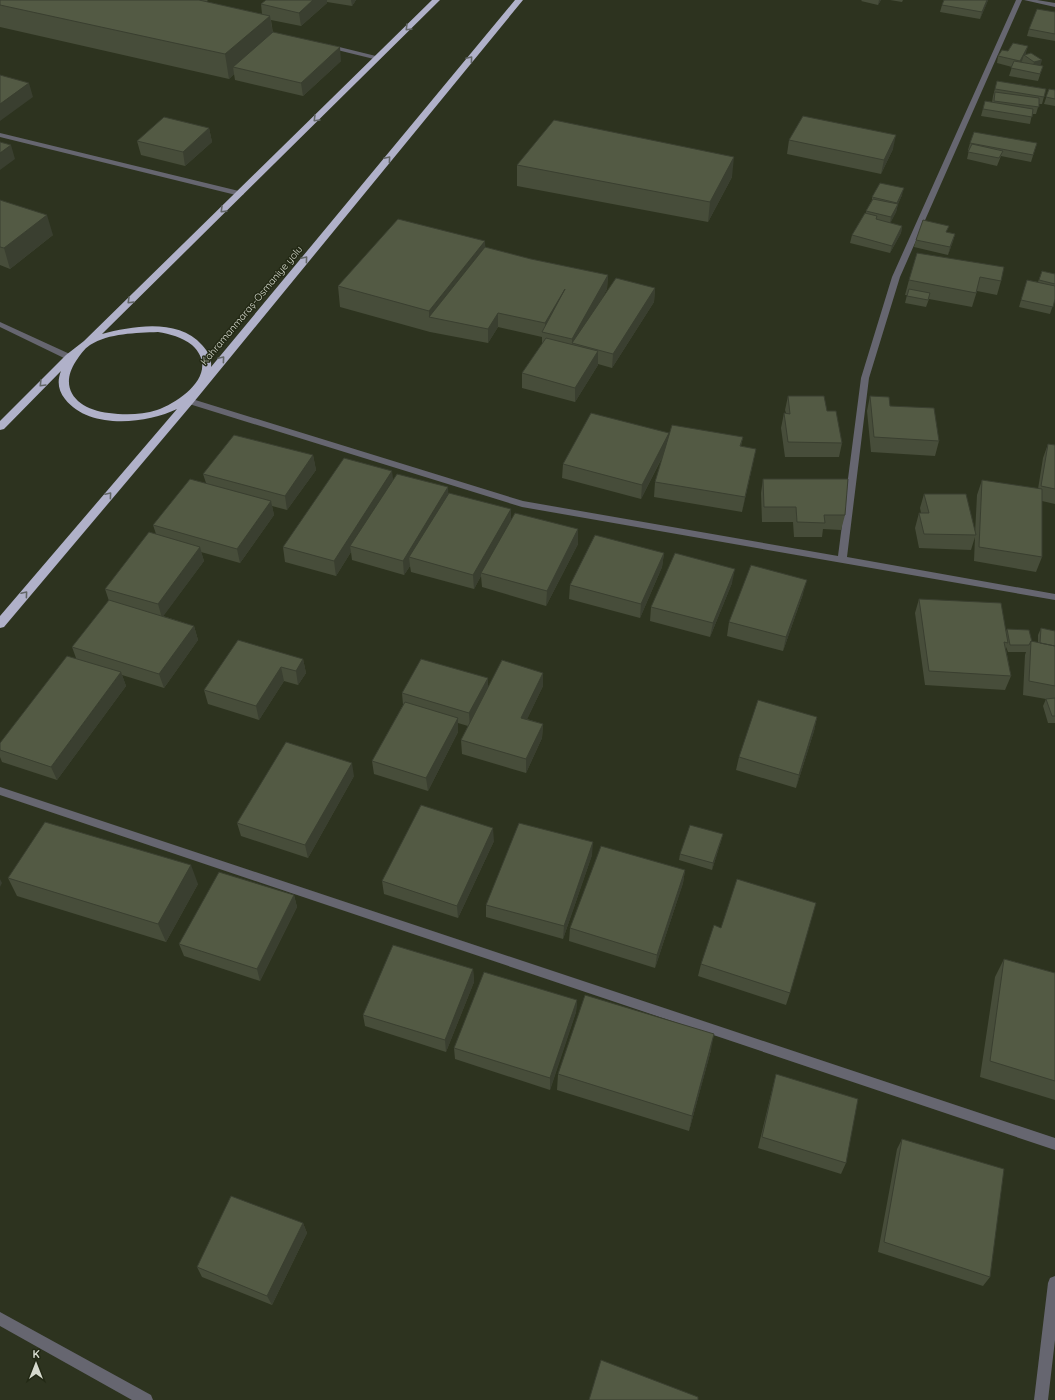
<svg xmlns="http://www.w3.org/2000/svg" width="1055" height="1400" viewBox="0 0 1055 1400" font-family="Quicksand,sans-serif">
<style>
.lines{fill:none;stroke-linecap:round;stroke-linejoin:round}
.minor{fill:#666670;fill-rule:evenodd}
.highway{fill:#b0b1c9;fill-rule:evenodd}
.wall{fill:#474d3a}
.shaded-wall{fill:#3a3f30}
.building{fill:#535a44;stroke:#3a3f30}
.oneway{stroke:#626666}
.labels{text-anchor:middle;stroke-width:3;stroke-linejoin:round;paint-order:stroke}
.far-street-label{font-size:10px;fill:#d6dace;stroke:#232915}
</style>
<rect width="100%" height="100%" fill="#2d331f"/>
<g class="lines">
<path class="minor" d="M1016 0H1022L900 277 869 378 847 557 1055 594V600L522 507 186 403 185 401 186 399H192L523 501 838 556 861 378 892 277Z
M1024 0H1037L1055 3V7Z
M327 44 380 57 381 58 378 60 325 47V45Z
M0 133 243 192 244 194 240 196 0 137Z
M0 322 72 355 73 357 69 360 66 359 0 327Z
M0 787 1055 1138V1150L0 795Z
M1055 1276V1340L1048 1400H1034L1048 1283 1050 1278Z
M0 1312 151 1395 153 1400H132L0 1326Z"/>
<path class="highway" d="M432 0H440L102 334C133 326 178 318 202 345 208 352 212 358 211 367L515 0H523L193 403 4 627 0 628V616L177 409C146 424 89 430 65 399 58 390 57 381 61 371L4 429 0 430V421L66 355 84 341ZM158 332C170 334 182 337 192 345 221 372 182 401 157 410 142 415 124 415 109 413 79 410 57 390 76 361 80 355 84 349 90 345 109 333 136 333 158 332Z"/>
</g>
<path class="wall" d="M0 0H208L206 2 262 14 261 4 266 0H356L352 6 327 2V3L301 26 271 20 273 33 341 61 303 96 235 80 234 74 229 79 0 27Z
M862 0H881L878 5 861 1Z
M890 0H903L902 2Z
M944 0H988L980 19 940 12 942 5Z
M1055 12V41L1027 36 1029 29Z
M1026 53V55L1041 66H1043L1038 81 1009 76 1012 67 997 63 998 56Z
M997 81 1046 89 1042 104H1039L1036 114H1032L1030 124 981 116 985 101 992 102 993 96Z
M1049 89 1055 90V106L1044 104Z
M209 128 212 142 185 166 141 155 137 141Z
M789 140 893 149 881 174 787 154Z
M970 143H1037L1031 162 1001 156 997 166 967 159 969 150H968Z
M517 165 732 177 708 222 517 186Z
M902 195 898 204 896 212 890 223 902 226 901 233 890 253 850 243 852 235 866 214V211L872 200V197Z
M0 200 53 235 10 269 0 265Z
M947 232 955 234 953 241 948 255 914 247 916 240Z
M485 247 531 259 608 275 607 289 602 298 655 288 654 302 612 368 598 364V365L575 402 522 388V373L542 344V337L498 327 488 343 430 332 340 307 338 286Z
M917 253 1001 281 997 295 977 291 972 307 929 299 926 307 905 303 907 295H905L909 280Z
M1042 271 1055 274V299L1050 314 1019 307 1027 280 1038 282Z
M788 396 827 411 842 443 839 457H785L781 428 784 413H786L785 410Z
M870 396 939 441 935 456 871 452 867 411Z
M668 437H743L741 446 756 449 753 463 742 512 654 497 655 482 663 456 641 499 562 478 563 464Z
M1048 444 1055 445V504L1042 501V557L1036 572 974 561 975 537 971 550 919 548 915 528 919 513H921L920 508 924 494 975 534 977 495 982 480 1038 489 1043 458Z
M313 455 316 470 287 510 272 506 274 515 240 563 201 552 204 561 163 616 194 626 198 640 164 688 122 675 126 686 57 780 2 762 0 757V750L76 658 72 647 109 601 105 589 156 534 153 525 206 483 203 474Z
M393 479 448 487V493L511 520 578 544 546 606 482 587 481 576 474 589 411 572 410 566 404 575 352 560 351 552 336 576 285 562 283 547Z
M763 479 845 515 841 530 823 529 822 537H794L793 522H762L761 493Z
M664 553 662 567 640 618 569 599 570 585Z
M732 583 710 637 650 621 651 607Z
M803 594 783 651 727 636 729 622Z
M919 599 1006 631 1007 629 1032 642 1038 643V635L1041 628 1055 631V723H1048L1043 706 1046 699 1023 695 1025 655 1026 652H1008L1006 647V649L1011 676 1005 690 925 685 915 613Z
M303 659 306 673 298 685 284 681 259 720 208 704 204 690Z
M543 673V686L527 719 543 724 542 738 526 773 462 754 461 740 468 726 458 723V732L428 791 374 774 372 761 403 705 402 693 488 678V687Z
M817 717 814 731 796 788 736 770 739 757Z
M354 776 308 858 241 836 237 823Z
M723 834 721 841 712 870 679 860 680 854Z
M494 841 458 918 384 894 382 881Z
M592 855 563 939 486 917V905Z
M685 870 683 883 655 968 569 941 570 928Z
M8 878 198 884 166 942 17 896Z
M294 895 297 907 260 981 184 956 179 944Z
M721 928 790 993 786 1005 698 976 701 964Z
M1004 959 1055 973V1100L980 1077 995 977Z
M473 969 474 982 446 1052 365 1026 363 1015Z
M577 1000 576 1012 550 1090 455 1059 454 1048Z
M711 1050 689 1131 557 1090 558 1074Z
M776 1074 846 1163 841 1174 758 1148 773 1086Z
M902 1139 990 1277 983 1286 878 1252 897 1149Z
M303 1223 307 1233 272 1305 202 1277 197 1267Z"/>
<path class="shaded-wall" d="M313 0H327V3L301 26 299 13Z
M351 0H356L352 6Z
M879 0H881L878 5Z
M987 0H988L987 3 980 19 982 12Z
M270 16 274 40 233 67 234 74 229 79 225 54Z
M1028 46 1026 53 1025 56 1024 55 1022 61 1018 68 1020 61Z
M340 47 341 61 303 96 301 83Z
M1042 60 1040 67 1032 70 1034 62Z
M29 83 33 97 0 121V104Z
M209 128 212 142 185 166 183 152Z
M896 135 893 149 881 174 884 160Z
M11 145 15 159 0 170V153Z
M734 157 732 177 708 222 710 202Z
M904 188 902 195 898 204 896 212 890 224 891 217 895 210 897 203Z
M47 215 53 235 10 269 4 248Z
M902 226 901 233 890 253 892 246Z
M955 234 953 241 948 255 950 247Z
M485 241 486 262 429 317V311Z
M608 275 607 289 577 344 572 343V339Z
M655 288 654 302 612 368 613 354Z
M565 289 545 332V323Z
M498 313V327L488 343V329Z
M598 351V365L575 402V388Z
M669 433 667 447 641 499 642 485Z
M756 449 753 463 742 512 745 497Z
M313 455 316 470 287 510 285 496Z
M392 471 394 485 350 546 351 552 336 576 334 561Z
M448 487 449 502 409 557 410 566 404 575 403 561Z
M271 501 274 515 240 563 237 549Z
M511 509V523L481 573V576L474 589 473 575Z
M578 529V544L546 606 547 591Z
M200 547 204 561 162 618 158 604Z
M664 553 662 567 640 618 641 604Z
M735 569 732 583 710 637 713 623Z
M807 580 803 594 783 651 786 637Z
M194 626 198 640 164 688 159 674Z
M303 659 306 673 298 685 296 671Z
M281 667 284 681 259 720 256 706Z
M121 672 126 686 57 780 51 767Z
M543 673V686L521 732V718Z
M488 678V692L470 727 469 713Z
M817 717 814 731 796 788 799 775Z
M458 718V732L428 791 426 778Z
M543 724 542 738 526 773V759Z
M352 763 354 776 308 858 305 845Z
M493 828 494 841 458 918 457 906Z
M723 834 721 841 712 870 713 863Z
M593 842 592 855 563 939 564 926Z
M191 865 198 884 166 942 158 924Z
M685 870 683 883 655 968 657 955Z
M0 879 2 883 0 887Z
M294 895 297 907 260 981 257 969Z
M473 969 474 982 446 1052 445 1040Z
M577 1000 576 1012 550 1090V1078Z
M714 1034 711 1050 689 1131 692 1116Z
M303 1223 307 1233 272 1305 267 1296Z"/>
<path class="building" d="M0 0H199L270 16 225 54 0 5Z
M266 0H313L299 13 261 4Z
M944 0H987L982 12 942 5Z
M1037 9 1055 12V34L1029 29Z
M273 32 340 47 301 83 233 67Z
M1013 43 1028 46 1020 61 998 56 1002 50 1008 51Z
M1031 53 1042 60 1034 62 1024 55Z
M1014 61 1043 66 1040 74 1011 68Z
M0 75 29 83 0 104Z
M997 81 1046 89 1044 97 995 89Z
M1049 89 1055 90V99L1046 97Z
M995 92 1039 98V107L994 101Z
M985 101 1033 109 1032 117 983 109Z
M803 116 896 135 884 160 789 140Z
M164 117 209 128 183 152 137 141Z
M554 120 734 157 710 202 517 165Z
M974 132 1037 143 1033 155 970 143Z
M0 142 11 145 0 153Z
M972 144 1003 151 999 158 968 152Z
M880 183 904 188 897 203 872 197Z
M873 199 898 204 891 217 866 211Z
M0 200 47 215 4 248 0 247Z
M865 213 877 216 876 219 902 226 892 246 852 235Z
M398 219 485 241 429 311 338 286Z
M923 220 949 226 946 232 955 234 950 247 916 240Z
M485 247 531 259 608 275 572 339 542 332 565 289 545 323 498 313 488 329 429 317Z
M917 253 1004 267 1001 281 980 277 976 293 909 280Z
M1042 271 1055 274V284L1039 280Z
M616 278 655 288 613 354 572 343Z
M1027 280 1055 286V299L1053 307 1021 300Z
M909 289 930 293 928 300 907 296Z
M546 338 598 351 575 388 522 373Z
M788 396H824L827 411H836L842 443 788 442 784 413 790 414Z
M870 396 889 397 890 406 934 408 939 441 874 437Z
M591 413 669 433 642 485 563 464Z
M672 425 743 437 740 446 756 449 745 497 655 482Z
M234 435 313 455 285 496 203 474Z
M1048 444 1055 445V489L1041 486Z
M344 458 392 471 334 561 283 547Z
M397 474 448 487 403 561 350 546Z
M190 479 271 501 237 549 153 525Z
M763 479H848L845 515H824L825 523 797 522 796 507H764Z
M982 480 1042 489V557L979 547Z
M449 493 511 509 473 575 409 557Z
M924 494H966L976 535 924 534 919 513H929Z
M515 513 578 529 547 591 481 573Z
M149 532 200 547 158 604 105 589Z
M595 535 664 553 641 604 570 585Z
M675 553 735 569 713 623 651 607Z
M751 565 807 580 786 637 729 622Z
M919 599 1001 603 1008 643 1004 642 1011 676 929 671Z
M109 600 194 626 159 674 72 647Z
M1041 628 1055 631V646L1040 643Z
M1007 629 1029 630 1032 642 1031 641 1029 645H1010Z
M238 640 303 659 296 671 281 667 256 706 204 690Z
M1031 641 1055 646V686L1029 681Z
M67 656 121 672 51 767 0 750V743Z
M421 659 488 678 469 713 402 693Z
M502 660 543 673 521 718 543 724 526 759 461 740Z
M1055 698V716H1052L1046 699Z
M758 700 817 717 799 775 739 757Z
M405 702 458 718 426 778 372 761Z
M286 742 352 763 305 845 237 823Z
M421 805 493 828 457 906 382 881Z
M45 822 191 865 158 924 8 878Z
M519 823 593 842 564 926 486 905Z
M690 825 723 834 713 863 680 854Z
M601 846 685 870 657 955 570 928Z
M219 872 294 895 257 969 179 944Z
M737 879 816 903 790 993 701 964 714 925 721 928Z
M393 945 473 969 445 1040 363 1015Z
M1004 959 1055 973V1081L990 1061Z
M484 972 577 1000 550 1078 454 1048Z
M585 995 714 1034 692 1116 558 1074Z
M776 1074 858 1099 846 1163 762 1137Z
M902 1139 1004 1169 990 1277 884 1242Z
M231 1196 303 1223 267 1296 197 1267Z
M601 1360 698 1397V1400H589Z"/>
<defs><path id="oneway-chevron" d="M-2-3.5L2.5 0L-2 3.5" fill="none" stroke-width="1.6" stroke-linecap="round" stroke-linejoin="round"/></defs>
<g class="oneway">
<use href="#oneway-chevron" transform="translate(408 28) rotate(135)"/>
<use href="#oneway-chevron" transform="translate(470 59) rotate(-50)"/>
<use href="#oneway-chevron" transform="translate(316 119) rotate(135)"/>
<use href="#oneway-chevron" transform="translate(388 159) rotate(-50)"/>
<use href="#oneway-chevron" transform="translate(223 210) rotate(136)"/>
<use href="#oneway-chevron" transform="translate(305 259) rotate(-50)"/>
<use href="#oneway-chevron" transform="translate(130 301) rotate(136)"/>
<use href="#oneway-chevron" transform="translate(222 359) rotate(-50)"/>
<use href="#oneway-chevron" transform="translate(42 384) rotate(134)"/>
<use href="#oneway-chevron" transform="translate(109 495) rotate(-50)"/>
<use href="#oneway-chevron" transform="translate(25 594) rotate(-50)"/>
</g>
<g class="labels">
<g class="far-street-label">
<text transform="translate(251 305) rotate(-50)" y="4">Kahramanmaraş-Osmaniye yolu</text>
</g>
</g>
<g transform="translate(36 1364)" stroke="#232915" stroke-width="3" paint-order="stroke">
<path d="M0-3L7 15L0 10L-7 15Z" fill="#d6dace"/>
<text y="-6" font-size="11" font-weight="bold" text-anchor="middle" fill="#d6dace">K</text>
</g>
</svg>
